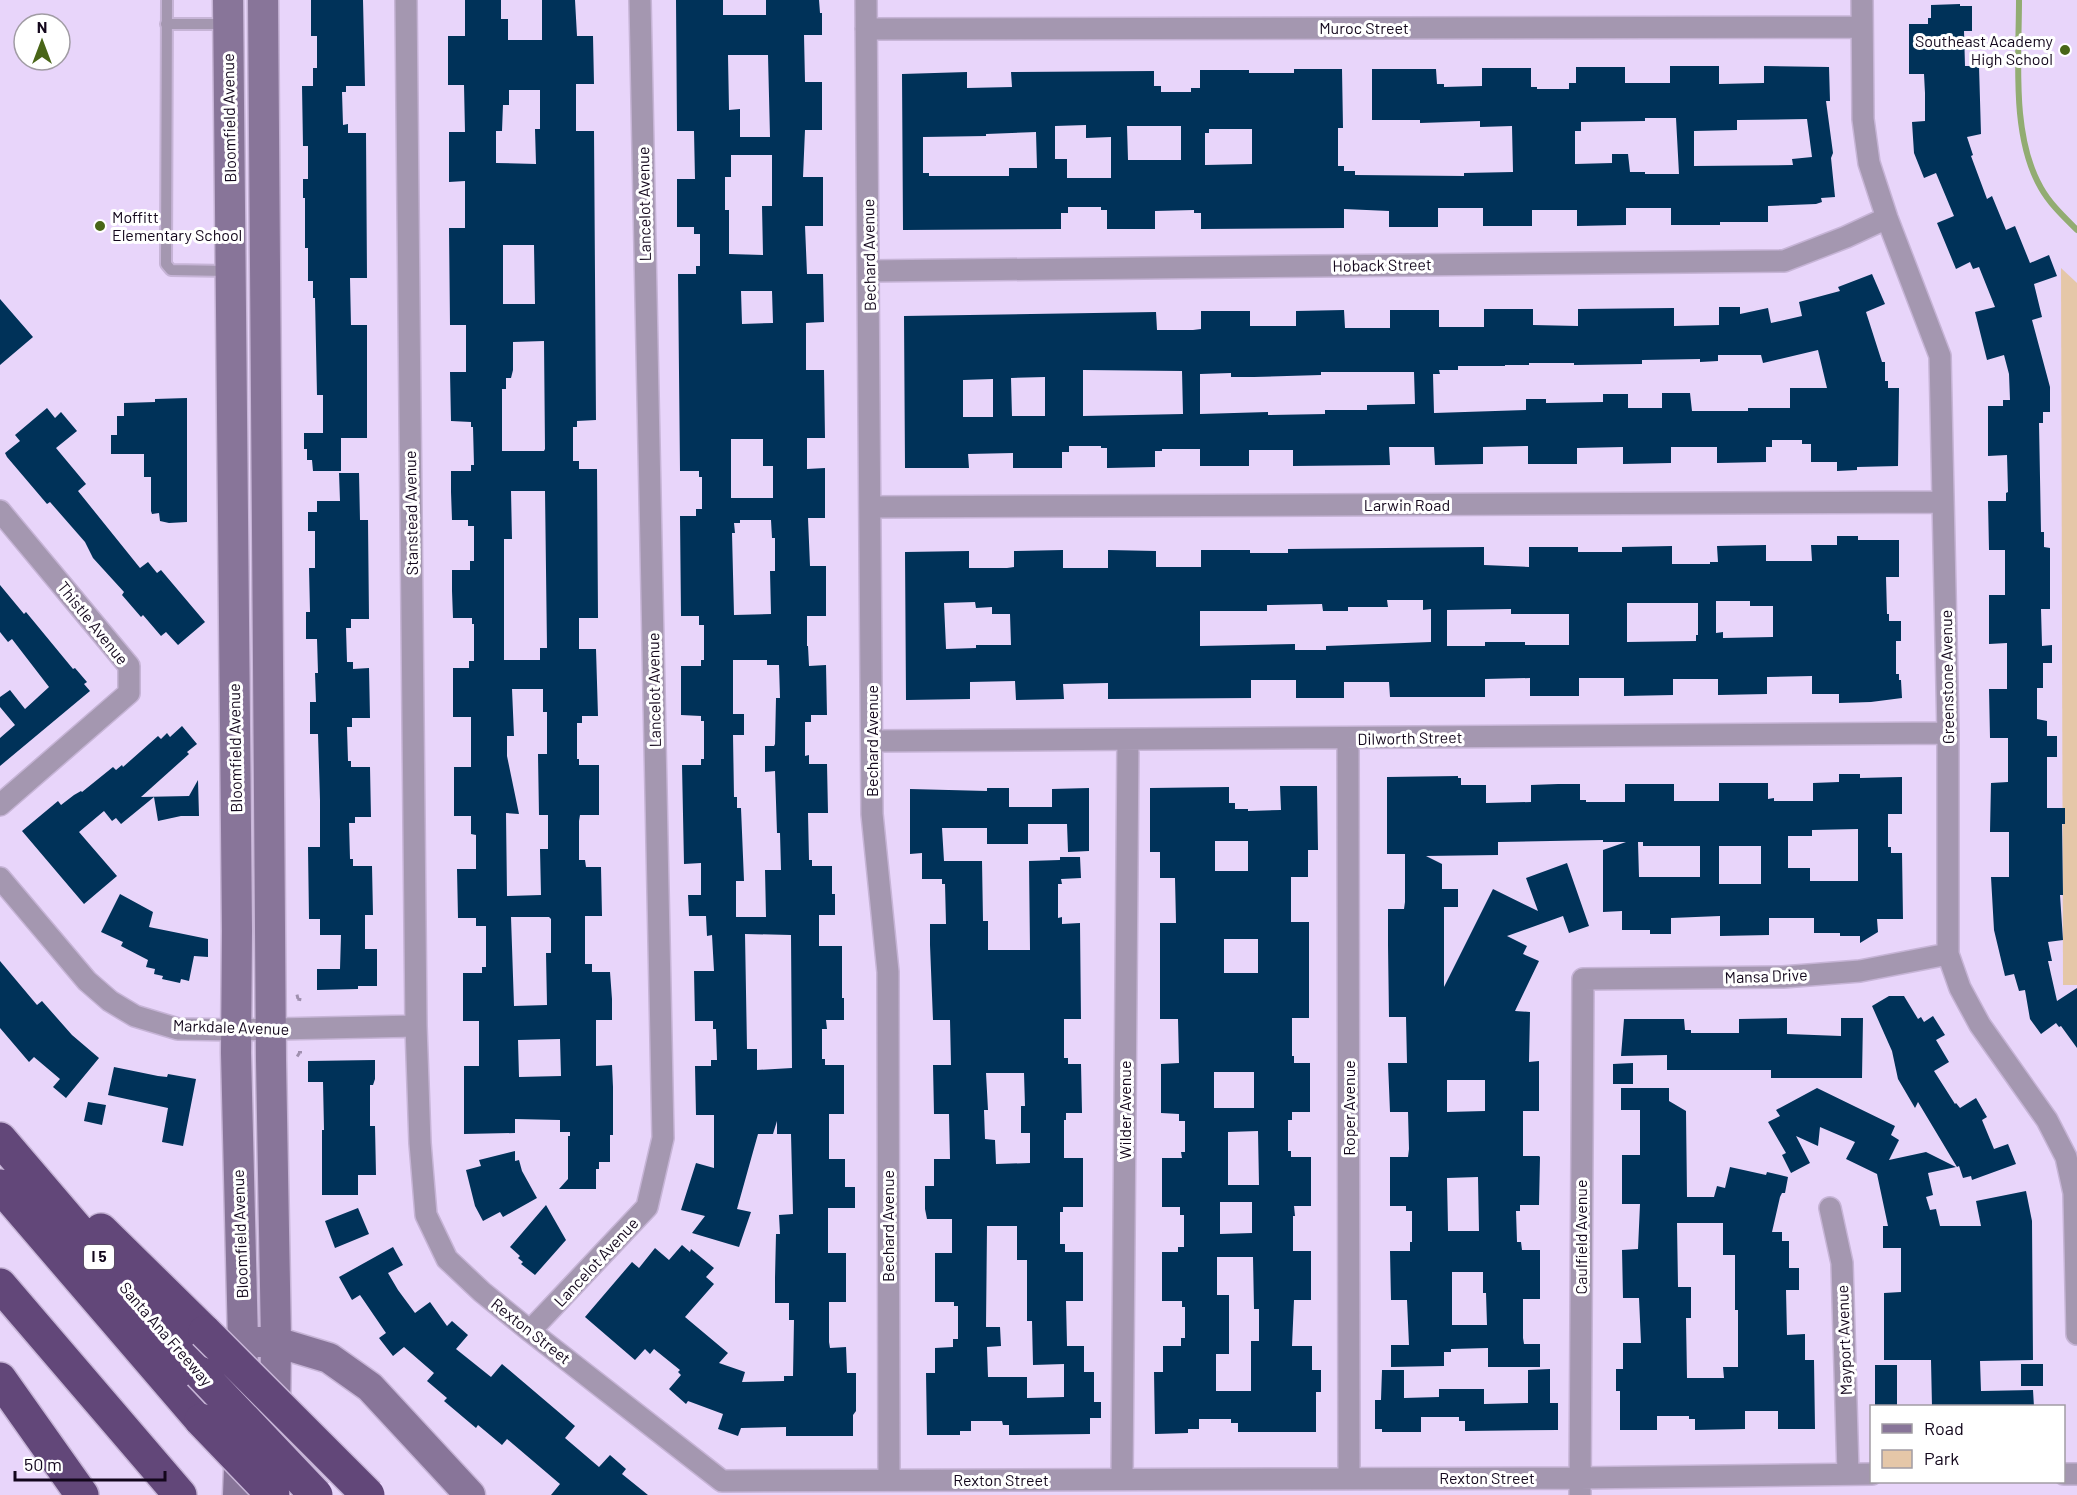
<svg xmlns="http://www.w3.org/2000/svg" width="2077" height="1495" viewBox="0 0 2077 1495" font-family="Barlow,sans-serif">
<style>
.green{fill:#e5c7a8}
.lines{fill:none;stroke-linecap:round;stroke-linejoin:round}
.stream{stroke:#92ac72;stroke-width:6}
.building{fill:#003259;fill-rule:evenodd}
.lane-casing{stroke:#c6b4d6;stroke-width:14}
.street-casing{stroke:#c6b4d6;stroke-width:24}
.secondary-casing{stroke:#c6b4d6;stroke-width:33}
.highway-casing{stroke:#c6b4d6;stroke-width:36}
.path{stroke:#a090af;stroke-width:4;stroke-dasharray:3 3;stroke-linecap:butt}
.lane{stroke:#a497b0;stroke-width:10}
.street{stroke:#a497b0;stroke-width:21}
.secondary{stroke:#887599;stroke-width:30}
.highway{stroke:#624779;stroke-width:33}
.highway-bridge-casing{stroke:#c6b4d6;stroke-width:36;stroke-linecap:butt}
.highway-bridge{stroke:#624779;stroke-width:33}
.poi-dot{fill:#486517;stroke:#fff;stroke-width:2}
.labels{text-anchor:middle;stroke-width:6;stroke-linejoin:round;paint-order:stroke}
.shield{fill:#fff;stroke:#5a5160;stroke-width:1.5}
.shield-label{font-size:15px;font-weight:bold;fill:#13071c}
.street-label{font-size:16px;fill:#13071c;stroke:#fff}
.poi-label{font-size:16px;fill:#13071c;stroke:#fff;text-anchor:end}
</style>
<rect width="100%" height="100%" fill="#e8d5fa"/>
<path class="green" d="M2061 268 2077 283V985H2063Z"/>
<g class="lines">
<path class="stream" d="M2019 0C2019 58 2011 136 2041 188 2050 204 2064 217 2077 230"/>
</g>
<path class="building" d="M311 0H363L365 86H346V92H342L343 125 348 124V133H366L367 278H350L351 325H367V438H341V471H313L312 460H307V449H304V433H323V395H317L315 298H313V281H308V248H305V198H303V179H308V146H303L302 86H313V68H317V36H311Z
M465 0H501V19H508V40H542V0H575L577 36H593L594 84H576V131H594L596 420 577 421V427H573V461H579V469H597L598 618H579V649H596L598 716H582V723H577V759H579V765H599V815H580L579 821V860H585L586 867H601L602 916H585V964H592V972H610L612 999V1020H596V1066L612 1065 613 1087V1135H610V1162H599V1169H596V1189H559L568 1179V1136H570V1132H560V1120L515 1119V1133L464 1134V1066H479V1021H463V973H482V967H486V926H476V918H458L457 869H476V835L471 834V816H454V767H471V717H453V668H469V661H474V624H472V618H453L452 591V570H470V561H474V526H468V520H452L451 492V471H471V465H474L473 427H471V422L451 421 450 372H466V325H450L449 228H465V181L449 182V132H465L464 85H448V36H465ZM509 90H540V129H535L536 164 496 163V131H502L503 105H509ZM503 245H534L535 304H503ZM544 341 545 449 544 451H502V389H506V378H511L513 370V342ZM511 491H545L547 648H540V660H504V539H512ZM512 689H543V712H547V754H538L539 815H548V849H540L541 895 507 896 506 813 519 814 507 756V736H514ZM511 917H549L551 919V953H546L547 1005 514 1006ZM560 1039 561 1076 519 1077 518 1040Z
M676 0H723V15H766V0H819L820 13H822V35H804L805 82H822V130H805L803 177H823V226H805L807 274H823L824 322 806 323V370H824L825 438H807V469L825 468V518H808L810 566H826V616H807V646H808L809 666 826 665 827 715H811V722H805V756L809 755V764H827L828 813H808L809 860H812V866H832V894H835V915H819V946H842V998H844V1020H826L827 1029H822V1059H825V1065H844V1114H829V1159H845V1187H855V1208H828V1253H846V1302H829V1342L830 1348 846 1347 847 1373H856V1411L853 1415V1436H786V1427L741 1428 738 1436 718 1429 723 1414 688 1401 686 1404 669 1389 681 1375 678 1372 680 1370 654 1349 650 1354 645 1349 635 1360 585 1317 632 1262 639 1268 655 1248 669 1260 682 1245 690 1252 691 1249 714 1268 706 1277 714 1284 685 1317 728 1353 719 1363 745 1372 742 1382 784 1381V1376H793L794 1320H789V1303H775V1278L776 1234H780L779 1215 793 1214 791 1134H777V1121L773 1134H758L737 1209 751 1212 739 1247 692 1233 705 1216 681 1210 696 1163 714 1168V1115H696L695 1066H711V1060H717L716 1029H713V1021H695L694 971H714L712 935 707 936 706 916H689L688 895H701V863L684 864 682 765H701V759H704V721H701V716L681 715V666H701V660H704V625H699V616H681L680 516H696V509H702V477H699V471H680L678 274H696V266H700V234H694V227H677V179H695L694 131H677ZM728 55H768L770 137H740V109L729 110ZM731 155H772V206H762L763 255 729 254V210H725V177H731ZM741 291H772L773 323 742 324ZM731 439H763V466H773V498H731ZM740 520H771L772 538H775V571H770L771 614 734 615 732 533H735L734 523H740ZM733 660H767V665H779L780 698H776L775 744 774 746H765V772L775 771 777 833H780L781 870H765L766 917H736V881H744L741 808H737V797H734L733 735H744V714H733ZM745 934 791 935 792 1068 757 1070V1049H747Z
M1960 4V6H1972V31H1964L1965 66H1979L1981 134 1967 137 1973 155 1971 156 1987 199 1992 196 2006 230 2015 226 2030 263 2049 255 2057 276 2034 284 2042 317 2032 320 2050 387V412H2043V423H2039L2041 532H2044V547L2050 548V609H2041L2042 646 2052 645V663H2043V688H2037V719L2047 721V736H2057V757H2047V808H2065V824H2062L2063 895H2060L2063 940 2048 942 2052 961H2048L2057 1001 2077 988V1048L2061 1026 2059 1027 2056 1023 2041 1034 2030 1019 2025 990 2019 991 2014 974 2005 976 1994 930 1991 877H2009V832H1990L1991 783 2008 782V738H1990L1989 689H2007V643L1989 644V595H2005V550H1989L1988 501H2006V493L2008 492 2007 455 1988 456V406H2003V400H2010L2009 374 2004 355 1987 360 1975 312 1995 307 1979 267 1973 269 1970 262 1956 269 1937 223 1954 216 1936 173 1924 178 1914 153 1912 122 1925 121V93L1924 74H1909V24H1928V18H1931V5Z
M1670 66H1719V84L1764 83V66L1829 67 1830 101H1826L1833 153 1831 158 1835 197 1821 198 1822 202 1816 204 1768 206V222H1720V225H1671V208H1626V225L1577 226V210H1532V226H1483V208H1438V227H1389V211L1344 209V228L1201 229V213H1194V210L1155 211V229H1107V210H1101V207H1068V213H1061V229L903 230 902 74 967 72V88L1012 87 1011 72 1154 71V86H1161V92H1191V88H1200V70H1249V73H1294V69H1342L1343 128H1338V166H1344V171H1355V175L1464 176V173L1513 172 1512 126 1480 127V121L1420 123V120H1372V69H1436L1437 84H1444V87L1482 86V68H1531V87H1537V89H1569V83H1576V67H1625V83H1670ZM1645 118H1676L1679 174H1645V172H1630L1628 154H1612V163L1575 164V131H1581V122L1645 121ZM1807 119 1812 157 1792 159 1793 165 1694 166V131L1737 130V120ZM1086 125V138L1111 137V178H1067V159H1055V126ZM1127 126H1181V160H1128ZM1209 129H1252V164L1205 165V133H1209ZM1036 132 1037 168H1009V176H929V173H923V137L986 136V134Z
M1872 274 1885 304 1866 312 1882 362H1885V381H1888V388H1899L1898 466 1857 467V470L1837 471V462H1811V444H1802V440H1772V447H1766V462L1717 463V447H1671V463L1623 464V447L1577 448V464H1528V446L1483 447V464L1435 465 1434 447H1389L1390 465 1293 466V450H1249V466H1200V449H1162V451H1155V467L1107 468V448H1101V446H1069V452H1062V468H1013V453L968 454 969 468H905L904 316 1156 312 1157 330H1193L1201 329V311H1250V326H1296V311L1344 310 1345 328H1390V310H1439V327H1484V309H1533V325L1578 326V309L1674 308V326L1719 325V307H1740V314L1768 308 1771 323 1802 316 1799 302 1840 291 1838 287ZM1818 350 1827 388H1790V408H1748V411H1692L1690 393H1662V408H1628V394H1603V402L1546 403V399H1526V410L1434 413 1433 374H1440L1439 370H1458V366H1505V365H1529V363H1574V365L1642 364V360L1700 359V362L1718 361V355H1761L1763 363ZM1083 370 1182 371 1183 414 1083 416ZM1321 372H1414L1415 404 1367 405V410H1325V414L1268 415V412L1200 414V374L1231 373V377H1254L1321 375ZM1045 377V416H1012L1011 378ZM993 379V417H963V380Z
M0 299 33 337 0 365Z
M187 398V522L169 523 160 521 159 513 152 514 151 511V477H144V454H111V435H117V416H124V403L155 402V399Z
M47 408 55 418 61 412 77 431 56 448 86 484 78 491 140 568 148 562 157 573 161 570 205 622 178 645 166 632 161 636 143 615 141 617 122 595 124 592 93 558 85 542 50 502 47 504 7 457 5 453 20 441 15 435Z
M339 473H359L360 520H368L369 619H351V628H346L347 662H353V669L369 668 370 718H352V727H347L348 761H351V767H370L371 817H355V823H349L350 859H353V866H372L373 915H365V949H377V986H358V989L317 990V969H340L341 935H320V919H309L308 847H320V800L318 734H310V702H316L315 673H318L317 639H306V612H310L309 568H315V531H308V512H317V501H340Z
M1837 536H1858V540H1899V577H1886L1887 614H1889V621H1901V641H1896V674H1899V680H1901L1902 698 1871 702 1839 703V694H1812V676L1767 677V694L1718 695V679H1673V695L1624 696V678H1579V696H1530V678L1485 679V697H1390L1389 682H1344V698H1296V680H1251V698L1108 699V683L1063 684 1064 699 1016 700 1015 681 970 682V699L906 700 905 552 969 551V568H1007L1014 567V551L1063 550V568H1108V550L1156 551V567H1201V550H1250V553H1288V549L1484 547V565L1529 567V547H1578V552H1622V547L1672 546V564H1710V562H1718L1717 546 1766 545V561H1812L1811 545H1837ZM1387 600H1423V610L1431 609V642L1326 646V650H1295V644L1200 646V611H1267V605L1322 604 1323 611H1348V607H1388ZM1716 601H1750V606H1773V637L1723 638V632L1716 633ZM975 602 976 608 992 607V614H1010L1011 645H976V648L946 649 944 603ZM1627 603H1698V635H1696V641L1627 642ZM1511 609V614H1569V645H1525V642H1485V646H1447V610Z
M0 585 24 614 26 612 73 669 75 668 87 682 84 684 90 691 0 766V738L15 725 0 707V697L10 690 25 709 49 687 12 639 8 642 0 632Z
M182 726 197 744 187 752 189 754 141 797 189 796 198 780 199 816H181L158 821 154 797 121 824 116 818 112 821 104 811 79 832 117 876 84 904 22 831 58 801 61 805 74 795 81 791 82 792 113 767 116 770 122 765 123 767 158 736 161 739 167 733 170 737Z
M1839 774H1860V778L1902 777V814H1888V847H1891V853H1902L1903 919H1877L1878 932 1860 943V936H1840V933H1814V918H1769V935L1720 936V916L1671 918V934H1650V930H1622V911L1603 912V850L1626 842H1603V840L1498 842V855L1426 856 1442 864V889H1458V907H1444V987L1493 889 1538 911 1526 878 1567 863 1589 926 1569 933 1563 916 1507 936 1527 946 1523 954 1539 961 1515 1011 1530 1012 1529 1062 1539 1061V1111H1523V1156H1539L1540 1157 1539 1205H1520V1211H1516L1517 1242H1521L1522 1250H1540V1299H1523V1338L1524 1344H1540V1367H1488V1348L1451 1349V1352H1444V1366L1391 1367V1345H1409L1407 1300H1391L1390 1251H1410V1242H1412V1211H1406V1206H1390V1157H1408L1409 1149 1408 1112H1390L1388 1063H1407L1406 1017H1389L1388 945V909H1404L1405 902V854H1387V777L1458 776V778H1461V785H1486V803L1531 802V785L1558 784H1580V800H1586V802H1625V784H1674V801H1719V783H1768V799L1774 798V801H1813V783L1839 782ZM1858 829V881H1810V868H1788V836H1812V830ZM1638 842H1643V846H1700V877H1639ZM1719 846H1761V884H1719ZM1447 1080H1485V1111L1447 1112ZM1478 1177 1479 1231H1448L1447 1178ZM1452 1272H1483V1293H1486L1487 1325H1452Z
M1280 786H1317L1318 850H1308V877H1291V922H1309V1018H1292V1056H1294V1063H1310V1112H1292V1120H1288V1151H1291V1157H1311V1206H1294L1295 1216H1293V1251H1311V1300H1294L1292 1346H1312V1370H1321V1392H1316V1432H1238V1423H1231V1419H1199V1429H1188V1433L1155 1434 1154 1372H1163V1346H1181V1338H1185V1307H1182V1301H1162V1252H1178V1247H1184V1215H1180V1207H1162V1158H1182L1181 1152H1185V1121H1179V1114L1161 1113V1064L1179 1063 1178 1019H1160V923H1176L1175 878H1160V852H1150V788L1229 787V803H1235V809H1248V811L1281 810ZM1215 841H1248V871H1215ZM1224 939H1258V973H1224ZM1214 1072H1254V1108H1214ZM1258 1131 1259 1185H1228V1132ZM1220 1202H1252V1233L1220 1234ZM1217 1257H1253L1254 1309H1259V1341H1251V1391H1216V1354H1229V1295H1217Z
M987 788H1009V807H1052V789L1089 788V851L1068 852 1067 824H1028V844H987V828H942L944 861H982L983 921H988V950H1030L1029 861 1060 860V857H1080L1081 878 1061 879 1062 884H1058V918L1062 917V924L1080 923 1081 1019H1064V1058H1068V1064H1081L1082 1113H1066V1120H1064V1158H1083V1207H1063V1212H1060V1244H1065V1252H1083V1301H1066L1067 1346H1084V1372H1094V1402H1101V1418H1090V1434L1009 1435V1425H1003L1002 1421H971V1431H960V1435H927L926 1373H935V1348L953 1347V1339H958V1306H954V1302H935V1253H952V1219H927L925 1209V1186H934V1159H950L949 1114H934L933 1065H951L950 1020H933L930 945V924H946L945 884H942V879H922V853L910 854V789L987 791ZM986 1073H1024L1025 1106H1021V1133H1030V1163L996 1164 995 1140 985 1139 984 1110H988ZM987 1226H1017V1260H1027V1321H1032L1033 1365 1064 1364V1397L1027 1398V1377H988L987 1347 1001 1346 1000 1327H986Z
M120 894 153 912 149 927 208 939V957L194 956 189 981 181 979 180 983 162 979 163 976 154 974 155 969 146 967 148 960 121 946 123 942 101 932Z
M0 961 37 1005 42 1001 72 1035 99 1058 66 1098 53 1087 60 1079 34 1057 29 1062 0 1028Z
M1889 996H1904L1918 1019 1921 1017 1924 1022 1933 1016 1945 1035 1936 1040 1949 1062 1934 1071 1955 1104 1956 1103 1960 1108 1976 1098 1987 1117 1982 1120 1994 1149 2008 1144 2016 1164 1972 1180 1971 1176 1963 1178 1959 1166 1957 1167 1918 1102 1915 1108 1898 1079 1892 1051 1872 1006Z
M1787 1018V1034L1841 1036V1018H1863L1862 1078H1771V1070H1667V1055L1621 1056 1624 1019H1684L1685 1030H1691V1033H1739V1019Z
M375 1060V1079L373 1085H370V1126H375L376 1175H358V1195H322V1130H324L323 1082H308V1061Z
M1633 1063V1084H1613V1064Z
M114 1067 158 1076 167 1077 168 1074 196 1079 183 1146 162 1142 168 1108 108 1095Z
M1621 1088H1669V1101L1686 1111 1687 1197H1714L1717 1186 1725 1188 1730 1167 1766 1175 1767 1172 1788 1177 1785 1193H1782L1780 1197 1772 1232H1782V1241H1789V1268H1799V1290H1786L1787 1335 1805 1334V1360H1814L1815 1429H1778V1411H1745V1429L1695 1430V1419H1689V1416H1657V1430H1620V1391H1616V1369H1623V1343H1641L1639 1298H1623L1622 1250 1638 1249 1640 1204H1622V1155H1640V1110H1621ZM1677 1223H1723V1255H1735V1310H1738V1367H1723L1724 1378H1687L1686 1318H1691V1287H1678Z
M1817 1088 1895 1126 1891 1135 1899 1140 1889 1160 1926 1152 1956 1167 1928 1173 1933 1195 1926 1197 1930 1210 1936 1209 1940 1226H1981L1976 1201 2026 1191 2032 1221 2033 1360 1980 1361 1981 1391 2033 1390 2034 1407H1932L1931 1360H1884V1293L1901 1292V1248H1883V1226H1888L1877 1174 1846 1159 1855 1142 1820 1127 1818 1146 1796 1136 1810 1163 1791 1173 1782 1155 1786 1153 1768 1122 1780 1116 1776 1110Z
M88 1102 106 1105 102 1125 84 1121Z
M515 1151V1161L519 1160 522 1171 537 1198 503 1217 500 1212 483 1221 475 1206 466 1170 481 1166 479 1160Z
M546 1205 566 1240 535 1275 521 1264 523 1262 518 1258 520 1256 510 1247Z
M358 1208 369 1234 335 1248 325 1221Z
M393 1247 403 1265 388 1273 398 1290 415 1313 430 1302 447 1326 452 1321 468 1335 456 1349 491 1377 502 1364 575 1426 565 1438 599 1467 610 1455 626 1469 622 1474 648 1495H551L560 1484 507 1439 502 1445 478 1425 476 1428 444 1401 447 1398 427 1381 434 1373 404 1347 393 1356 379 1338 386 1333 360 1295 352 1300 339 1277Z
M2021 1364H2043V1386H2021Z
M1875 1365H1897V1407H1875Z
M1550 1369V1403H1558V1430L1465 1431V1421H1459V1417H1421V1432H1382V1429H1375V1400H1381L1382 1370H1404V1398L1439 1397V1389H1484V1404L1528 1403V1370Z"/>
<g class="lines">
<g class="lane-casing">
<path id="lane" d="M167 0 166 264 171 270 228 271
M166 24H226"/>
</g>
<g class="street-casing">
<path id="street" d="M406 0 416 1026 420 1143 426 1215 447 1259 482 1292 530 1331 722 1481 1580 1478 1872 1474
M866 0 872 814 888 972 889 1480
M1862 0 1863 119 1869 163 1887 218 1940 356 1948 733V954L1960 988 1980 1025 2047 1120 2066 1157 2074 1193 2077 1334
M866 29 1862 27
M869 271 1784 261 1846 237 1887 218
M871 507 1943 502
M0 511 129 666V693L0 805
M1348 738 1349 1478
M872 741 1948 733
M0 878 87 981 110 1001 135 1016 178 1029 237 1030 416 1026
M1830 1208 1842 1263 1848 1473
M530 1331 647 1207 663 1138 640 0
M2064 1474H2077
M1122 1479 1128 740
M1580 1495 1583 979 1783 977 1860 971 1948 954"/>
</g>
<g class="secondary-casing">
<path id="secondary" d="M228 0 237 931 236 1053 243 1341 242 1386
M263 0 271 1060 276 1342 275 1419
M258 1342H276L329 1358 370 1387 470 1495
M238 1495 240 1443"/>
</g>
<g class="highway-casing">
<path id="highway" d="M0 1139 200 1373
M0 1186 201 1420
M101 1230 205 1332
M0 1285 180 1495
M0 1379 82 1495"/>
</g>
<path class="path" d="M296 997 300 996 299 1001
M297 1054 300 1056V1051"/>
<use href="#lane" class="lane"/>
<use href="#street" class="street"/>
<use href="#secondary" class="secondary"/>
<use href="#highway" class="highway"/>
<g class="highway-bridge-casing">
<path id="highway-bridge" d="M205 1332 368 1495
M200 1373 316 1495
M201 1420 273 1495"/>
</g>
<use href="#highway-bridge" class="highway-bridge"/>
</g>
<g class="poi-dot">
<circle cx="2065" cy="50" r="6"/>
<circle cx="100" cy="226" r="6"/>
</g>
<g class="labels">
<rect class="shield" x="84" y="1245" width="30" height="24" rx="4.5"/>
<g class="shield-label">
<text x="99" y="1262">I 5</text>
</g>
<g class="street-label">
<text x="1364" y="34">Muroc Street</text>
<text transform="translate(229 118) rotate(-91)" y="6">Bloomfield Avenue</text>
<text transform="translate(644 204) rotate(-91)" y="6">Lancelot Avenue</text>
<text transform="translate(869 255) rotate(-91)" y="6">Bechard Avenue</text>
<text transform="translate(1382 265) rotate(-1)" y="6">Hoback Street</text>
<text x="1407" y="511">Larwin Road</text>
<text transform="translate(411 513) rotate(-91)" y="6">Stanstead Avenue</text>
<text transform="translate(93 623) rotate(51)" y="6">Thistle Avenue</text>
<text transform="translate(1947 677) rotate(-91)" y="6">Greenstone Avenue</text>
<text transform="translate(654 690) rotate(-91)" y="6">Lancelot Avenue</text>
<text transform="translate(1410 738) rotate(-1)" y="6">Dilworth Street</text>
<text transform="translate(872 741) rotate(-90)" y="6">Bechard Avenue</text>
<text transform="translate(235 748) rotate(-91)" y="6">Bloomfield Avenue</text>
<text transform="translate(1766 976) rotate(-2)" y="6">Mansa Drive</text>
<text transform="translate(231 1027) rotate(2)" y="6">Markdale Avenue</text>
<text transform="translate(1349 1108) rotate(-90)" y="6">Roper Avenue</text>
<text transform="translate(1125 1110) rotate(-90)" y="6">Wilder Avenue</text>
<text transform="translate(888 1226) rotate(-90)" y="6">Bechard Avenue</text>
<text transform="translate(240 1234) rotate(-92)" y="6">Bloomfield Avenue</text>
<text transform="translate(1581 1237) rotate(-90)" y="6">Caulfield Avenue</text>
<text transform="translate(596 1262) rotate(-47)" y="6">Lancelot Avenue</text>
<text transform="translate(531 1331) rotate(38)" y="6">Rexton Street</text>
<text transform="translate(166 1334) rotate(49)" y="6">Santa Ana Freeway</text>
<text transform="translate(1844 1340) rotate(-92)" y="6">Mayport Avenue</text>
<text x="1487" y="1484">Rexton Street</text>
<text x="1001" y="1486">Rexton Street</text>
</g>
<g class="poi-label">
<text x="2053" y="47">Southeast Academy<tspan x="2053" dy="18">High School</tspan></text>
<text x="112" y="223" text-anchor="start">Moffitt<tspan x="112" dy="18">Elementary School</tspan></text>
</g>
</g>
<rect x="1870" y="1405" width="195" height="78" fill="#ffffff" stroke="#a19ca4" stroke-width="1.5"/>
<rect x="1882" y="1424" width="30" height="9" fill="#887599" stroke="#a19ca4" stroke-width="1.5"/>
<text x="1924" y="1435" font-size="18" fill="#13071c">Road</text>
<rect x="1882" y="1450" width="30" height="18" fill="#e5c7a8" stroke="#a19ca4" stroke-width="1.5"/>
<text x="1924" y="1465" font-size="18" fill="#13071c">Park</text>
<g transform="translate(42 42)"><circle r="28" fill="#ffffff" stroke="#a19ca4" stroke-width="1.5"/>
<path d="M0-4.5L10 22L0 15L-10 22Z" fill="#486517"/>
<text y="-9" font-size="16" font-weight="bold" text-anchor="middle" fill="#13071c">N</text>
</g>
<path d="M15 1471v9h150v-9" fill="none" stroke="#13071c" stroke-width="3"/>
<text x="24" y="1471" font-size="18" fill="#13071c" stroke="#ffffff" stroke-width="4.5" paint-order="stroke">50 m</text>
</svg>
